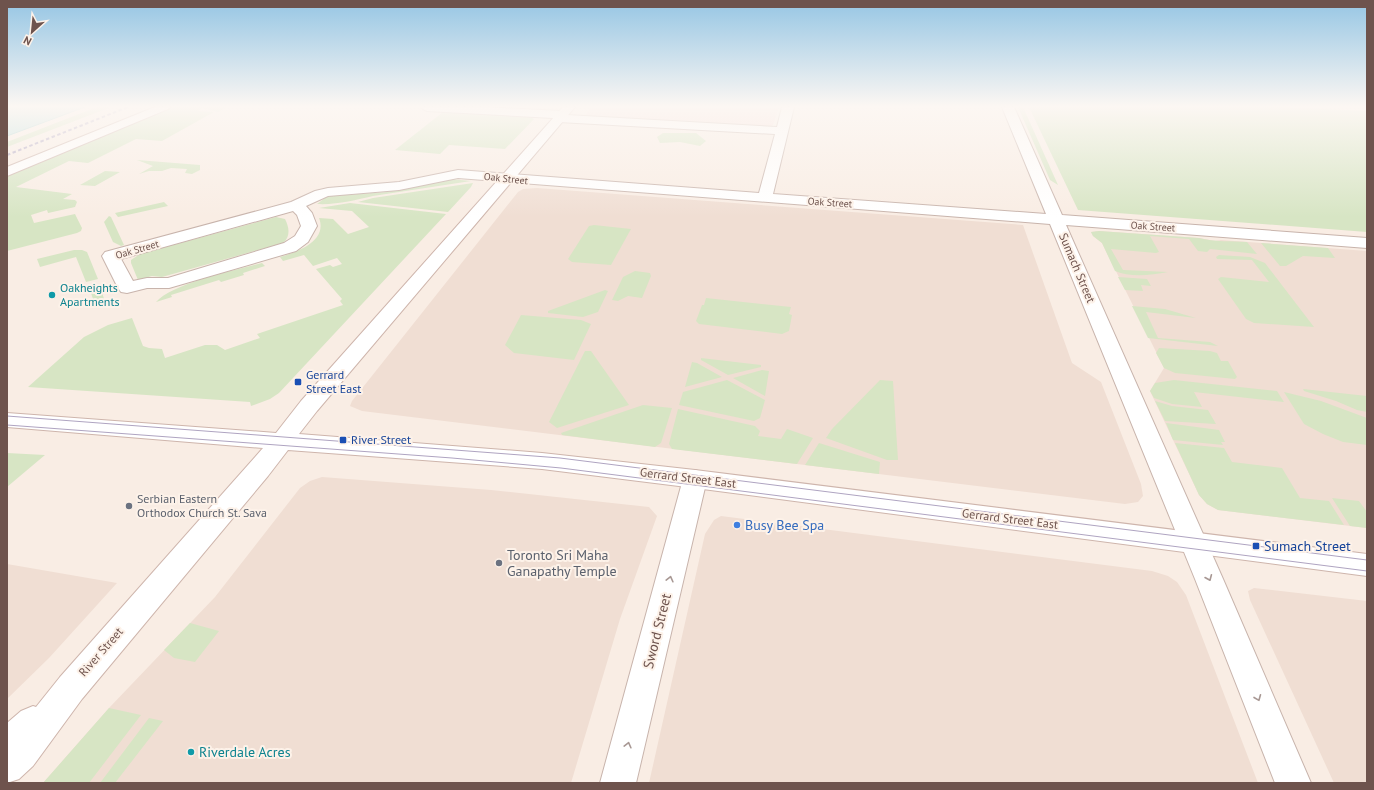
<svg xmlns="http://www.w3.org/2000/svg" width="1374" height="790" viewBox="0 0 1374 790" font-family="'PT Sans',sans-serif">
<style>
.residential{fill:#f0ded3}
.commercial{fill:#f8ddd9}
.green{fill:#d7e5c4}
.water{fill:#bbe0df;stroke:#a2d1d0}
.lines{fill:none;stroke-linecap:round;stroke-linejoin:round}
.street-casing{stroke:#c8b4ac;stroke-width:2}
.secondary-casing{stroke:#ceb5ac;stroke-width:2}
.street{fill:#fff;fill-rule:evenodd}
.secondary{fill:#fff;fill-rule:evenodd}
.tram{stroke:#afa4c1;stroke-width:1}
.rail{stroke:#afa4c1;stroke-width:2;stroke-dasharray:3.5 2.5;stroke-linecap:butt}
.oneway{stroke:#a89894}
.culture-dot{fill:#0f9aa8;stroke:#fdf2e9;stroke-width:1.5}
.transit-dot{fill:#1a4fb4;stroke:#fdf2e9;stroke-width:1.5}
.worship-dot{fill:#6b7280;stroke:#fdf2e9;stroke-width:1.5}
.shop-dot{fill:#3f7fe0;stroke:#fdf2e9;stroke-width:1.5}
.labels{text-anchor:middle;stroke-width:4;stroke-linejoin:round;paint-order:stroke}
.far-street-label{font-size:10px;fill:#6e534d;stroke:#fdf2e9}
.street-label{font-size:12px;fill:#6e534d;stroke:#fdf2e9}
.culture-label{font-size:12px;fill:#0d838f;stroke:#fdf2e9;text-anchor:start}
.transit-label{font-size:12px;fill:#164399;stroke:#fdf2e9;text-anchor:start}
.worship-label{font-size:12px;fill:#5b616d;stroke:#fdf2e9;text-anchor:start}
.near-shop-label{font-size:14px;fill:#366cbe;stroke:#fdf2e9;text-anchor:start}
.near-transit-label{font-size:14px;fill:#164399;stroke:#fdf2e9;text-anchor:start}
.near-worship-label{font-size:14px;fill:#5b616d;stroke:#fdf2e9;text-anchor:start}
.near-street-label{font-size:14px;fill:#6e534d;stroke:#fdf2e9}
.near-culture-label{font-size:14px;fill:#0d838f;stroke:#fdf2e9;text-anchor:start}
</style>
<rect width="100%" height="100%" fill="#f9ede4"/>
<path class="residential" d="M537 188 1023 225 1072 363 1101 382 1141 484 1143 496 1138 502 1125 504 362 411 350 406 352 401 518 192 523 189Z
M1099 231 1199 238 1215 241 1221 240 1367 251V528L1218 510 1207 504 1199 495 1150 391 1164 368 1102 243 1093 236 1091 232Z
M322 477 491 490 649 507 657 516 620 619 571 783H43L109 708 215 597 300 488 310 481Z
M721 516 1152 571 1168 576 1177 582 1186 595 1258 783H649L705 534 714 520Z
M7 564 117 583 49 658 7 699Z
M1254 588 1367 601V783H1334L1250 600 1248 591Z"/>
<path class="commercial" d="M591 107H779L773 125 765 129 582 118Z"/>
<path class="green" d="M97 107H111L7 147V142Z
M169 107H227L218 112 202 108 198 111 214 112 162 141 136 139 88 163 69 161 16 187 72 194 63 199 75 200 77 202 75 207 48 213 47 210 31 215 34 223 75 214 82 228 81 231 77 233 7 251V175Z
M1018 107H1023L1058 185 1050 180Z
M1029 107H1281L1367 111V232L1078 210Z
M443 112 531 117 534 119 505 149 449 145 440 154 395 150Z
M663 133H696L706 141 700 146 680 142 660 143 657 137Z
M137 160 200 165V170L192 174 185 173 187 169 171 168 162 171H149L139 174 153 166Z
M105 171 120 172 95 186 80 185Z
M450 179 471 181 373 196C355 200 337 205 317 204L325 198 331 196 386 192Z
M473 183 471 187 448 212 358 202 373 198Z
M164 202 168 206 118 217 115 213Z
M350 203 446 214 279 393 270 399 251 406 250 402 28 387 84 337 108 325 132 318 143 346 149 348 162 349 165 358 205 345H217L225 350 260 338 257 334 343 305 340 301 342 299 316 269 330 265 333 267 342 264 337 258 313 266 304 255 283 261 280 257C297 252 328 241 319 218L333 219 348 234 369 227 352 211 319 208Z
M109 216 111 217 124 245 121 246 113 242 104 222Z
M276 217 285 219C289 227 291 236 283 243L162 277 152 276 138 280 131 263V260L140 254Z
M594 225 631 229 611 265 572 262 568 259 589 226Z
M1099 231 1199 238C1215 242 1231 241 1247 242L1257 254 1210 249 1207 252 1198 251 1189 239 1150 236 1159 252 1156 253 1111 249 1123 270 1168 272C1151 275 1131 278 1115 271L1102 243 1093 236 1091 232Z
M1261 243 1328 248 1335 258 1303 256 1286 266H1280Z
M74 250H82L87 252 98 279 86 282 76 257 40 267 37 259Z
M1219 255 1250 257 1265 263 1314 327 1254 323 1246 319 1218 279 1221 277 1269 282 1252 260 1217 259 1216 257Z
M262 263 265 266 243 273 244 275 221 282 219 280 171 295 172 297 156 302C173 283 236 270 262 263Z
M635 271 650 273 651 276 642 298 628 296 618 301 612 300 623 277Z
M1118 277 1147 279 1151 286 1141 285 1143 291 1125 290Z
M104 286 106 291 102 292 104 299 94 302 90 290Z
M605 290 608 291 598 312 583 317 548 313V311Z
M706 298 791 307 789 314 792 315 789 331 782 334 699 324 696 321 702 305H704Z
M1132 306 1165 309 1196 318 1146 312 1158 338 1210 342 1218 346 1148 338Z
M521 315 581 320 591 324 574 360 514 353 505 345Z
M1159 348 1210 351 1217 353 1221 361H1228L1237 377 1235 379 1175 373 1164 368 1156 353Z
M585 351H591L629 405 557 428 549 422Z
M701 358 761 365V367L728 375 701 360Z
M692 362 697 363 722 377 685 387Z
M762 370 769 371 765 396 733 378Z
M727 380 765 400 760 418 754 421 679 405 683 392Z
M880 380 893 381 898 460H887L826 438 832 429Z
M1174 380 1277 391 1284 402 1194 392 1202 407 1172 404 1154 398 1150 391 1155 383Z
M1303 389 1367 396V412L1357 410 1336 401 1304 391Z
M1284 392 1321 401 1367 418V445L1343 442 1323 434 1304 424Z
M1155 401 1172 406 1208 410 1216 424 1165 421Z
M643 405 672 408 661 443 655 447 562 435 561 433Z
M678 409 755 426 760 431 758 436 781 439 787 429 813 438 797 464 672 449 669 444Z
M1166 423 1219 430 1225 442H1221L1223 445 1173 440Z
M819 443 880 462 879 474 805 465Z
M1175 443 1224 448 1232 462 1282 468 1300 498 1329 501 1344 525 1218 510 1207 504 1199 495Z
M7 453 45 455 7 487Z
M1332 498 1359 501 1367 512V528L1350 526Z
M190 623 219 631 195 662 174 658 164 650Z
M109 708 141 715 89 783H43Z
M149 718 163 721 115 783H100Z"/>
<path class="water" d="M7 107H85L7 136Z"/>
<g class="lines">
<g class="street-casing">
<path id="street" d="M421 107H481L561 111 565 112 567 115 777 127 782 107H794L773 194 1046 214 1002 107H1014L1062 215 1367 238V248L1066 225 1223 579 1311 783H1275L1195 579 1050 224 458 178 399 190 328 196 306 206 312 213 317 226 308 242 296 251 169 288H147L127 293 121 292 118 288 102 256 105 252 291 202 315 191 328 188 399 182 458 170 759 193 775 134 559 122 555 121 553 118 427 111 423 109ZM293 211 297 215 301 226 295 236 284 243 168 278H147L133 281 121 259Z
M695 470 704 473 707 479 636 783H600L683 479 686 473Z"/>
</g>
<g class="secondary-casing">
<path id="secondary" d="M155 107H170L168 109 7 176V167Z
M563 107H575L317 411 299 434 542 453 695 470 1367 554V576L695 488 542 469 288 450 268 476 82 699 33 766 19 779 7 783V723L21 711 33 706 36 707 60 677 263 448 7 427V413L276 433 301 401Z"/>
</g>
<use href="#street" class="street"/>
<use href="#secondary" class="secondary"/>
<path class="tram" d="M7 416 560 458 1367 560
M7 425 452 458 561 468 1367 571"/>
<path class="rail" d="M7 155 128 107"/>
</g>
<defs><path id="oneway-chevron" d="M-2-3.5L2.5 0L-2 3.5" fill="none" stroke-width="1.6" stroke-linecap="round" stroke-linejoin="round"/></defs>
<g class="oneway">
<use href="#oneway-chevron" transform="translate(1209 578) rotate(67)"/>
<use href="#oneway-chevron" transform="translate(670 579) rotate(-76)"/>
<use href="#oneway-chevron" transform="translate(1258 698) rotate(68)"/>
<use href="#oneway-chevron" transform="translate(628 745) rotate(-76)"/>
</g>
<linearGradient id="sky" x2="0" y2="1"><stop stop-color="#96c6e4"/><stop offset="0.49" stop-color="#fcf7f3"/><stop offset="1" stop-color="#fcf7f3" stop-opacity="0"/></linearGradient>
<rect width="1374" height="217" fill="url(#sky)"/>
<g class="culture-dot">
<circle cx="52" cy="295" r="4"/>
<circle cx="191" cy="752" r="4"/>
</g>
<g class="transit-dot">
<rect x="294" y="378" width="8" height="8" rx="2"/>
<rect x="339" y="436" width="8" height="8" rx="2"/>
<rect x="1252" y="542" width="8" height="8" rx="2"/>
</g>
<g class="worship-dot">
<circle cx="129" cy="506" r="4"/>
<circle cx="499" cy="563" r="4"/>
</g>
<circle class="shop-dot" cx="737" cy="525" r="4"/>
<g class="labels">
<g class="far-street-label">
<text transform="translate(506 178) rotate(6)" y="4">Oak Street</text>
<text transform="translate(830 202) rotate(4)" y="4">Oak Street</text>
<text transform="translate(1153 226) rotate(4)" y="4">Oak Street</text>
<text transform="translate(137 249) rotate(-16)" y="4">Oak Street</text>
</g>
<g class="street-label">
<text transform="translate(1077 268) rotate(67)" y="4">Sumach Street</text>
<text transform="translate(688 478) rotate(7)" y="4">Gerrard Street East</text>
<text transform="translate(1010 519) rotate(7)" y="4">Gerrard Street East</text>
<text transform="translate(101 652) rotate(-49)" y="4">River Street</text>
</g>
<g class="culture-label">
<text x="60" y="292">Oakheights<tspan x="60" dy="14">Apartments</tspan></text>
</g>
<g class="transit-label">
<text x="306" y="379">Gerrard<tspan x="306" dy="14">Street East</tspan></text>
<text x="351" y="444">River Street</text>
</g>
<g class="worship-label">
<text x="137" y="503">Serbian Eastern<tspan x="137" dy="14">Orthodox Church St. Sava</tspan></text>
</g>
<g class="near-shop-label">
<text x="745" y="530">Busy Bee Spa</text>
</g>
<g class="near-transit-label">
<text x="1264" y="551">Sumach Street</text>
</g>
<g class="near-worship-label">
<text x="507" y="560">Toronto Sri Maha<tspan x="507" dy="16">Ganapathy Temple</tspan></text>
</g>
<g class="near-street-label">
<text transform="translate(657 631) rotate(-76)" y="5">Sword Street</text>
</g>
<g class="near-culture-label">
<text x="199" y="757">Riverdale Acres</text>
</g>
</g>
<rect width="1374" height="790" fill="none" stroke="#6e534d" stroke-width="16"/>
<g transform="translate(32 32) rotate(207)" stroke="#fdf2e9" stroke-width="3" paint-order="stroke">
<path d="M0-3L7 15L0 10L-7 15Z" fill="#6e534d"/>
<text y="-6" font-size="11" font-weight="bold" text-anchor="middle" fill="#6e534d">N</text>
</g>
</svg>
